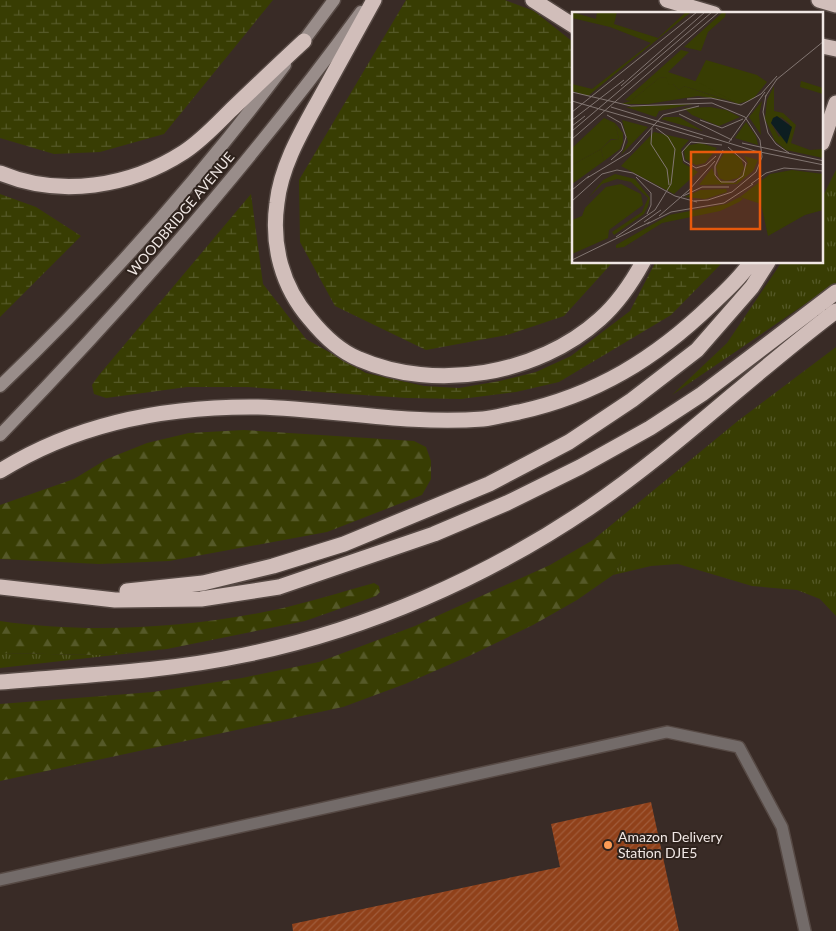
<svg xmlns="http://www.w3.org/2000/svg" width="836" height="931" viewBox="0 0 836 931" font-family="Lato,sans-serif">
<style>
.grass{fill:url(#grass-tufts)}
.forest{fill:url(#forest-firs)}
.wetland{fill:url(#wetland-marsh)}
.building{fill:url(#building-hatch)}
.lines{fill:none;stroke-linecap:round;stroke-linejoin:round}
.lane-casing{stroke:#564944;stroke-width:14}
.secondary-casing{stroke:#564944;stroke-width:15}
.highway-casing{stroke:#564944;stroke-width:18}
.lane{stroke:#736b69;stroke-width:11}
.secondary{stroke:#998d8a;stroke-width:12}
.highway{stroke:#d1beba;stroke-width:15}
.poi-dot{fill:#fd9c55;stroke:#2e221c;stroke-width:2}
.labels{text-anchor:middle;stroke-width:4;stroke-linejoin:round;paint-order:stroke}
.street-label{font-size:14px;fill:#f0e7e4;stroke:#2e221c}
.poi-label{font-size:14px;fill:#f0e7e4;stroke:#2e221c;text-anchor:start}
.inset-road{fill:none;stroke:#827672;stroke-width:1}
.view{fill:#e8590c;fill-opacity:0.15;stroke:#e8590c;stroke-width:2.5}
.inset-edge{fill:none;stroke:#f0e7e4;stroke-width:2.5}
</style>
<defs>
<pattern id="grass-tufts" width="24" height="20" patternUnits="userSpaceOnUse" patternTransform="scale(1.25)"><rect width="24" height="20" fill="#383d03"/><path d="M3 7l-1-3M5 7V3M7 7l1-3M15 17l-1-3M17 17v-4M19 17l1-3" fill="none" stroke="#555928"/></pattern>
<pattern id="forest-firs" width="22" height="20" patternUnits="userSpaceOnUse" patternTransform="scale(1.25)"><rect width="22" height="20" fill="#383d03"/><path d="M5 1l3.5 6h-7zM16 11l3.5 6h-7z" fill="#555928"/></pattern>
<pattern id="wetland-marsh" width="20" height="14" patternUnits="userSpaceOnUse" patternTransform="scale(1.25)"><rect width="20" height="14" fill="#383d03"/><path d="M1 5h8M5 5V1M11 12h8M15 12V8" fill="none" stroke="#555928"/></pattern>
<pattern id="building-hatch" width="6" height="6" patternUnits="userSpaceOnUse" patternTransform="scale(1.25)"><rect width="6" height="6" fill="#90411a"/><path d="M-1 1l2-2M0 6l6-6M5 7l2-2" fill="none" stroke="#a05c3b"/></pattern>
</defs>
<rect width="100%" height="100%" fill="#392b26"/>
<path class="grass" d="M836 170V283L672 395 727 343 781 263 822 262V198Z
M836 347V616L820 599 797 590 752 586 678 564 651 566 613 575 621 562 593 540 739 420Z
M167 649 0 668V653L97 655Z"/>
<path class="forest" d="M244 430 414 441 426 447 431 461V479L422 495 327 532 169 561 99 564 0 559V505L74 479 107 459 147 443 189 433Z
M593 540H607L619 549 621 562 613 575 577 600 533 625 469 656 405 684 343 707 0 781V704L153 692 242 678 319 662 415 626 550 565Z
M374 583 379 586 380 592 376 596 305 621 167 649 97 655 0 653V621C88 634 187 628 274 610 307 603 341 592 374 583Z"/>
<path class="wetland" d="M0 0H273L164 134 100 152 54 154 0 138Z
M406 0H505L534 11 573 42 574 262 612 263 564 316 507 335 426 350 335 306 300 242 299 180Z
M0 194 36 207 81 236 0 317Z
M251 194 263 284 306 339 366 373 424 386 459 388 500 381 536 372 571 356 630 311 655 263H722L671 315 559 382 516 392 461 399 407 398 248 387H187L106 398 94 394 92 385 99 375Z"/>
<path class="building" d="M651 802 679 931H293L292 924 560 867 551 824Z"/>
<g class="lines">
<g class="lane-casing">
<path id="lane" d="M0 880 667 732 739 747 782 827 805 931"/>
</g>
<g class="secondary-casing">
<path id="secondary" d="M299 47 334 0
M0 386C103 288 199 179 285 65
M0 435C129 302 252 162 361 12"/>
</g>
<g class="highway-casing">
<path id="highway" d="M374 0C356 32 339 64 321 96 303 129 281 165 277 203 271 245 282 287 310 319 323 335 339 351 359 359 435 392 538 375 600 319 618 303 631 284 643 262
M533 0 574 26
M667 0 714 14
M819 0 836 5
M822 46 836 49
M822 143 836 103
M0 173C60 198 130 187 184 152 201 141 216 125 230 111 254 88 279 64 304 41
M0 471C77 423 169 406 258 407 333 409 407 425 483 419 495 418 507 414 519 412 596 395 655 359 712 304 726 291 740 278 751 262
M0 587 115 600 201 599 279 587 434 534 507 503 580 467 650 428 702 394 836 292
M127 591 203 583 273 566 344 544 489 484 569 442 632 400 697 350 752 287 768 262
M0 682C81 675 164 672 244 655 367 630 485 578 589 508 676 449 752 374 836 311"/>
</g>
<use href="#lane" class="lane"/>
<use href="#secondary" class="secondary"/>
<use href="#highway" class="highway"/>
</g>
<circle class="poi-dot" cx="608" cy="845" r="5"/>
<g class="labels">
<g class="street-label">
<text transform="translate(181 214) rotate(-50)" y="5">WOODBRIDGE AVENUE</text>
</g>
<g class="poi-label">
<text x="618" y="842">Amazon Delivery<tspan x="618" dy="16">Station DJE5</tspan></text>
</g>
</g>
<g transform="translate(572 12)">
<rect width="251" height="251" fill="#392b26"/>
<path d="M0 0 24 7 25 0H45L42 12 86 26 114 0H119L16 84 0 79V72L20 77 79 31 38 15 0 6ZM134 48 185 63 195 70 181 87 166 92 123 70ZM50 108 76 115 49 143 56 130ZM29 137 32 149 0 172V153ZM220 158 251 162V198L233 203 196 224 189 192 168 185 198 162ZM43 162 63 167 78 186 76 194 72 202 42 223 40 220 70 200 76 186 59 170 45 167 30 172 17 185 31 168Z" fill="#383d03"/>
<path d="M151 0H154L153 5 136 20 129 39 112 35ZM94 65 107 78 112 74 153 88 126 84 76 92H49L59 89 87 66ZM229 69 251 76V82L228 75ZM202 74V99L211 101 224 113 219 131 238 138 251 137V146L214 138 203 129 193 107 195 88ZM209 105 218 112 207 125 199 111ZM190 89 187 103 189 123 177 105ZM121 92 87 99 84 105 54 95ZM138 95 154 98 168 105 147 114 120 103 112 96ZM93 105H107L131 119 89 107ZM32 106 43 111 47 127H39L29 137 0 153V136ZM174 110 184 124 186 133 163 126ZM49 172 69 182 71 193 37 218 36 226 0 242V208L10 204 13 196 34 175ZM128 178 154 177 155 180 133 187 113 185ZM168 185 171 187 167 190 148 199 90 211 52 235 44 236V233L97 203 154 192Z" fill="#383d03" fill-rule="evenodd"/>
<path d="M109 38 117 40 96 60 126 70 164 91 112 74 107 78 101 72 97 73 94 65 87 66 59 89 53 88ZM43 111 51 121V130L48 137 32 149 29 137 39 128 47 127ZM82 120 117 128 109 137 111 151 126 160 102 182 49 154ZM128 131 145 136 133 151 124 153 113 147 112 138 114 134ZM154 138 169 146 172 156 166 166 154 169 147 166 144 155ZM172 144 186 148 181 159 165 172 127 173 140 156 145 168 164 171 176 151Z" fill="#383d03"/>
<path d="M205 104 220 115 215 132 199 111 201 106Z" fill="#0d1e21"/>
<path class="inset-road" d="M204 68 252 29M49 74 133 0M0 80 59 94 140 91 173 105 188 128 190 145 184 160 160 180 136 188 122 189M189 82 205 64M194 83 191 100 196 121 204 132 217 141M193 85 205 67M115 87 139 86 169 93 189 82M0 89 131 127M39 95 183 139 252 153M0 100 125 0M107 102 160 128M35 103 49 111 54 125 50 138 39 148M0 108 52 68M128 108 150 116 171 107M0 114 13 104M80 116 79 132 95 157 97 173M0 119 140 0M0 127 147 0M157 130 193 80M170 131 252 149M151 138 143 154V163L149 170H162L171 164 174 151 156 135M144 144 134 153 124 156 112 149 110 140 119 130 150 133M64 165 79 181V193L75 202M15 166 58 140 91 103 127 94M179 172 194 161 212 156 252 159M0 178 17 164M111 184 130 175H157M0 189 30 162 45 158 61 161 103 184 125 190M87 204 117 178 143 149M72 210 89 198M75 212 99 200 152 191 181 172M44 225 83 198 99 172 103 137 96 125 84 116M0 248 78 210"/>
<path class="view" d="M119 140H188V217H119Z"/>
<rect width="251" height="251" class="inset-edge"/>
</g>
</svg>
